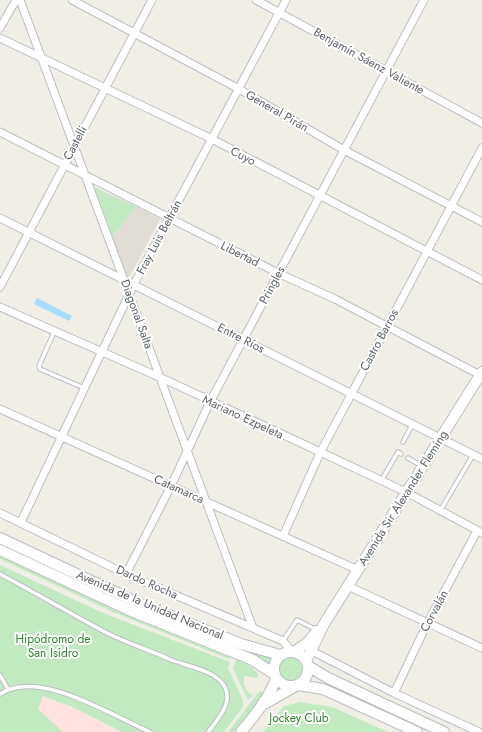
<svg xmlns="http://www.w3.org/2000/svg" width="482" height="732" viewBox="0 0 482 732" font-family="Jost,sans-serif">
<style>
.education{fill:#e1ddd4}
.medical{fill:#fee3e1}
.green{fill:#c1eac0}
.water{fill:#a7dcff}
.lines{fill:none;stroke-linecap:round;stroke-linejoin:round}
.service-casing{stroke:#babdc2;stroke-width:5.5}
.minor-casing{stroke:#babdc2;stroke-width:9}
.secondary-casing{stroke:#b9bdc2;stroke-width:12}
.service{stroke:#fff;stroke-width:3.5}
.minor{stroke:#fff;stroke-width:7}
.secondary{stroke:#fff;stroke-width:10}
.labels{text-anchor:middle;stroke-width:4;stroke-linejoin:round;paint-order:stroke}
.street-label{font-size:12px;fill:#5d6267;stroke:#fff}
.park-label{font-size:12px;fill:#2d852e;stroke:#fff}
</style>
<rect width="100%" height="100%" fill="#f1eee5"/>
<path class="education" d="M137 207 160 219 130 276 127 277 112 236Z"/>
<path class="medical" d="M42 696 77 709 122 732H55L38 709Z"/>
<path class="green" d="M94 187 137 207 112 236Z
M0 556 114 610 230 657 229 659 113 612 0 559Z
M0 565 103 613 230 662 228 668 243 700V707L224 732H122L77 709 43 696 38 709 63 732H0Z
M242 647 275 656 270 668 241 651Z
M279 670a13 13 0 1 1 26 0a13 13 0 1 1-26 0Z
M236 659 252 667 258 674V678L245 676C241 684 246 691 253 696L248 700 233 669Z
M260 690 264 694 234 732H228Z
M300 702 332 707 388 732H263L284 706Z"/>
<path class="water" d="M37 298 72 316 69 321 34 304Z"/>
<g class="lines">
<g class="service-casing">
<path id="service" d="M54 332 39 366 40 369 84 388
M403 442 412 425
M408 458 422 466
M381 481 398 452 401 454
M440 511 473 455
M0 574C36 593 71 614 107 633 127 643 149 650 169 659 185 666 212 669 223 684 235 701 218 719 208 732
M283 641 297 620 317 630
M0 675 8 689
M0 694C39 668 112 716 150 732"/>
</g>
<g class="minor-casing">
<path id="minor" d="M20 0 253 628
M72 0 239 89 344 150 482 222
M256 0 482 123
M0 28 16 0
M0 38 212 139 482 280
M0 132 278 273 335 299 480 375
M0 218 482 459
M0 287 152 0
M0 307 166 380 406 492 482 533
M0 409 358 570
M0 513 126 574 283 641 292 652
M21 522 134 284 286 0
M283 536 320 453 482 148
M126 574 171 486 210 402 424 0
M348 586 482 648
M312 651 394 693 479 732
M394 693 428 622 477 531"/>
</g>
<g class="secondary-casing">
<path id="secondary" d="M0 538 138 603 241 644 280 655
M0 550 129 610 253 660 274 674
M274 669a17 17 0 1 1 34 0a17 17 0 1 1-34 0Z
M294 652 308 642 317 631
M306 661 324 624 482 372
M308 666 328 678 444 732
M298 685 323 689 417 732
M266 703 294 687
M241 732C255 715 268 699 276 679"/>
</g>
<use href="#service" class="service"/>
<use href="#minor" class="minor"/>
<use href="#secondary" class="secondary"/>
</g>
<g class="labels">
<g class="street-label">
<text transform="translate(369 61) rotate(29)" y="4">Benjamín Sáenz Valiente</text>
<text transform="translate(277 111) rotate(30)" y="4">General Pirán</text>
<text transform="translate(75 143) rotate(-62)" y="4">Castelli</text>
<text transform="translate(243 156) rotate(28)" y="4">Cuyo</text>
<text transform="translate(159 237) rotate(-62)" y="4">Fray Luis Beltrán</text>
<text transform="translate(240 254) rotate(27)" y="4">Libertad</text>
<text transform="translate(272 285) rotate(-62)" y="4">Pringles</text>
<text transform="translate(137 314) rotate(70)" y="4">Diagonal Salta</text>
<text transform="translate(241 338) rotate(27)" y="4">Entre Ríos</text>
<text transform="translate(379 340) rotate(-62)" y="4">Castro Barros</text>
<text transform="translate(243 417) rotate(25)" y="4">Mariano Ezpeleta</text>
<text transform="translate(179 489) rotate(24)" y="4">Catamarca</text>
<text transform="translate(403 498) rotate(-58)" y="4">Avenida Sir Alexander Fleming</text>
<text transform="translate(147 582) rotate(24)" y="4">Dardo Rocha</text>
<text transform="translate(150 605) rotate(23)" y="4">Avenida de la Unidad Nacional</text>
<text transform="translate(434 611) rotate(-62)" y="4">Corvalán</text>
</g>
<g class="park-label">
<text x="53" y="643">Hipódromo de<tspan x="53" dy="14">San Isidro</tspan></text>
<text x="299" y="722">Jockey Club</text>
</g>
</g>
</svg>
